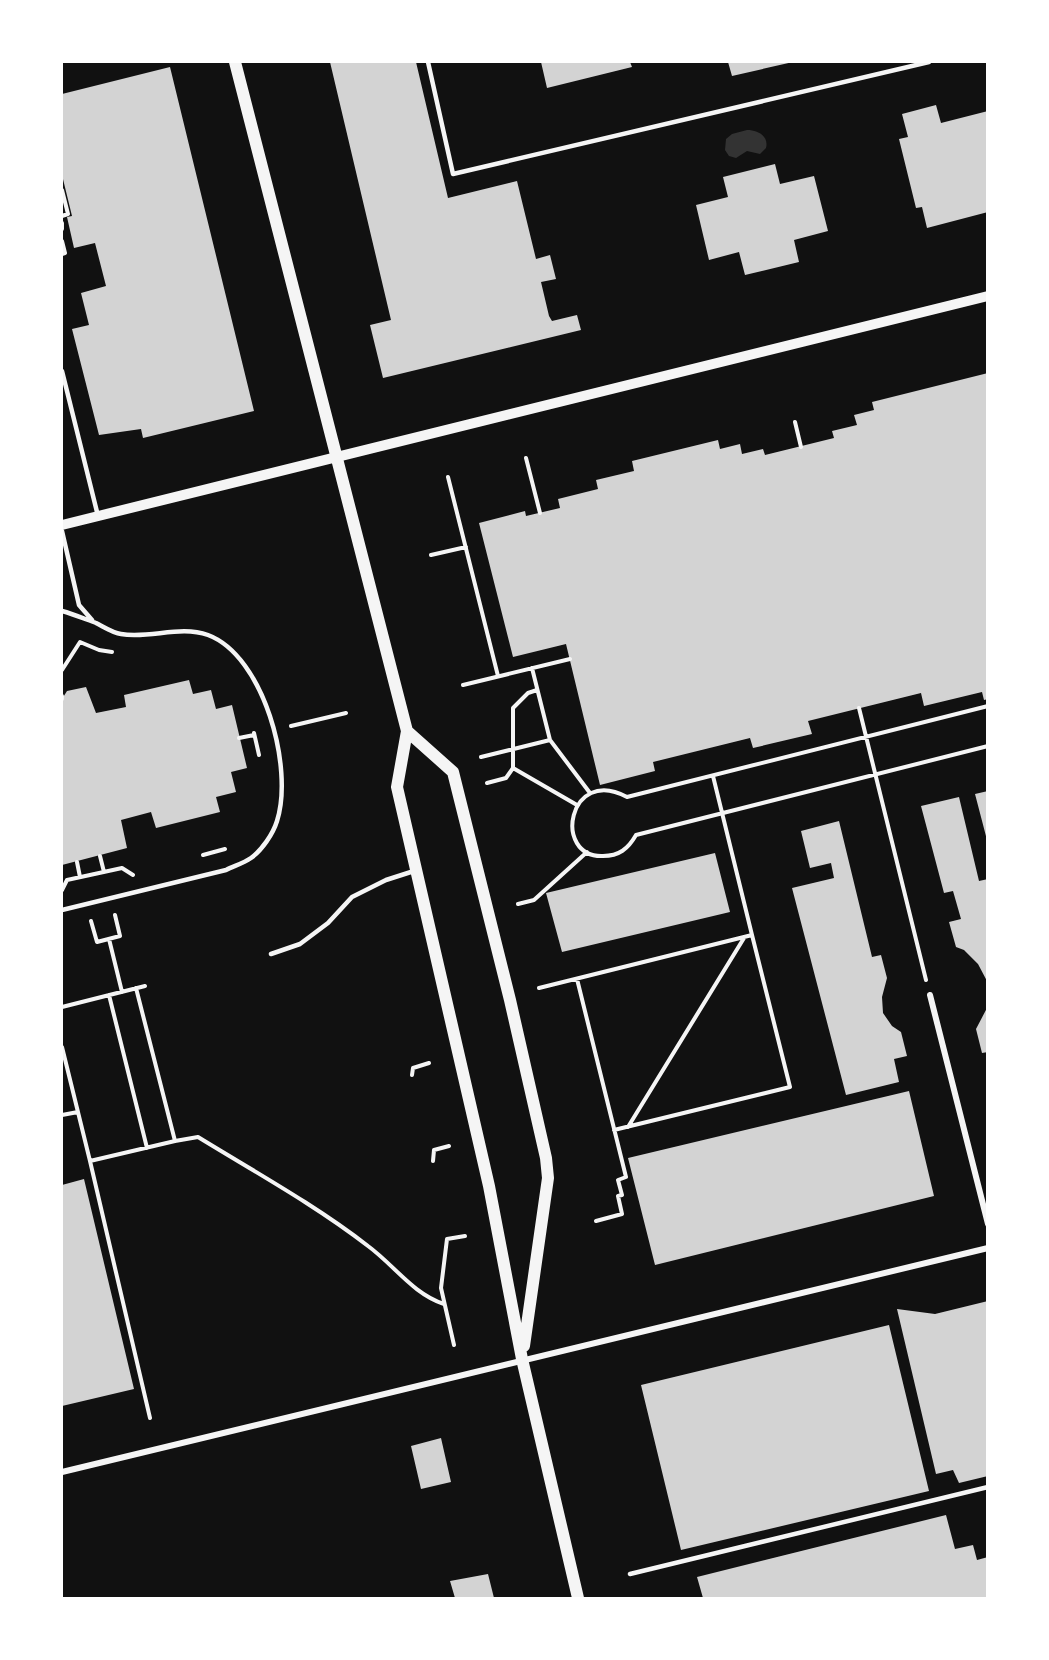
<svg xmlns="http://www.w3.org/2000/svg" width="1049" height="1660" viewBox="0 0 1049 1660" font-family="Commissioner,sans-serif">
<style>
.water{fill:#333}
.building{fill:#d3d3d3}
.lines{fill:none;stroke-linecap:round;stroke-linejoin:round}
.path{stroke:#f5f5f5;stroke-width:4}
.service{stroke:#f5f5f5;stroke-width:4.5}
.minor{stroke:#f5f5f5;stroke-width:6}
.tertiary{stroke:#f5f5f5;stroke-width:10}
.secondary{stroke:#f5f5f5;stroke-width:12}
</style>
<rect width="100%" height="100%" fill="#111"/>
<path class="water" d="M747 130C758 130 769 136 766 148L760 154 747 151 736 158 729 156 725 150 726 139 732 134Z"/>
<path class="building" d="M330 62H416L448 198 517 181 536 259 550 255 556 279 541 282 549 316 552 321 577 315 581 330 383 378 370 325 391 320Z
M541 62H630L632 67 547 88Z
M728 62H793L732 76Z
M170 67 254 411 143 438 141 429 99 435 72 329 89 325 81 293 106 286 95 243 74 248 67 217 72 216 62 175V94Z
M936 105 941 123 988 111V212L927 228 922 207 916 208 899 139 908 137 902 114Z
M775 164 780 184 814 176 828 231 794 240 799 262 745 275 739 252 709 260 696 205 728 197 723 177Z
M988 373V699L984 700 982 692 924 706 921 693 808 721 812 734 753 748 750 738 653 762 655 771 600 785 566 644 513 657 479 523 525 511 526 516 560 508 558 499 598 489 596 480 634 471 632 461 718 440 720 449 740 444 742 454 763 449 765 455 834 438 832 431 857 425 854 415 874 410 872 402Z
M189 680 193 694 211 690 216 709 232 705 247 768 231 772 236 792 216 797 220 812 156 828 151 812 121 820 127 848 62 865V699L67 691 86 687 96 713 126 707 124 695Z
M988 791V840H987L975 794Z
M959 797 979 881 988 879V983L978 964 964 950 956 947 949 922 961 919 953 891 944 893 921 806Z
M839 821 872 957 881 955 887 978 882 997 883 1013 892 1026 901 1032 907 1056 894 1059 899 1082 846 1095 792 888 834 878 831 863 810 868 801 831Z
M715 853 730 912 562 952 546 893Z
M987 1008 988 1052 982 1053 976 1029Z
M909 1091 934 1196 655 1265 628 1158Z
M84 1179 134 1389 62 1406V1185Z
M988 1301V1476L959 1483 953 1470 936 1474 897 1309 935 1314Z
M889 1325 929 1491 681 1550 641 1385Z
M441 1438 451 1482 421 1489 411 1446Z
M946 1515 955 1549 973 1545 977 1560 988 1557V1598H703L697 1577Z
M488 1574 494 1598H455L450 1581Z"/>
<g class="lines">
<path class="path" d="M62 190 68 214 62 216
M62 223V229
M62 241 65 253 62 254
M795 422 801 447
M526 458 540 513
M448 477 498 676
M431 555 466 547
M532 668 550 740 590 793
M62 670 80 642 99 650 112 652
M463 685 570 659
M62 696V699
M988 706 627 797C568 765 552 858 603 856 619 856 628 849 636 835L988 746
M859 708 926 980
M291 726 346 713
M254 733 259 755
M239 738 254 735
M481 757 550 740
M513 768 577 805
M487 783 506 778 513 768V708L528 693 537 690
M203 855 225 849
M100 856 104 872
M77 862 80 877
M62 890 67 880 122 868 133 875
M518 904 534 900 587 852
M91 921 97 942 120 936 115 915
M109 939 122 992
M577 979 626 1177 618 1180 622 1195 618 1196 622 1214 596 1221
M136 988 175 1141 198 1137C255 1172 315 1205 368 1246 394 1265 413 1294 444 1304
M539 988 752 935 713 776
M109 995 147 1148
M62 1007 145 986
M62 1047 90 1161
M412 1075 413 1068 429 1063
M62 1115 78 1112
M628 1127 744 938
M614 1130 790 1087 752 935
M433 1161 434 1150 449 1146
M454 1345 441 1288 447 1239 465 1236
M150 1418 90 1161 175 1141"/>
<path class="service" d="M428 62 453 174 929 62
M62 371 98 516
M62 531 79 605 92 620
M62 611C73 614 85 619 96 623 104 627 113 633 121 634 150 639 180 625 208 635 264 656 294 768 277 821 273 834 262 850 251 858 244 863 234 866 226 870L62 910
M271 954 300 944 328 923 352 897 386 880 414 871
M630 1574 988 1487"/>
<path class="minor" d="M930 995 988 1224
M62 1472 988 1248"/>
<path class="tertiary" d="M62 525 988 296"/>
<path class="secondary" d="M235 62 407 731 397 787 489 1186 522 1359 578 1598
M407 731 453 772 510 1000 546 1158 548 1178 524 1346"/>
</g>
<rect width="1049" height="1660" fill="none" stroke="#ffffff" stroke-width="126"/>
</svg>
